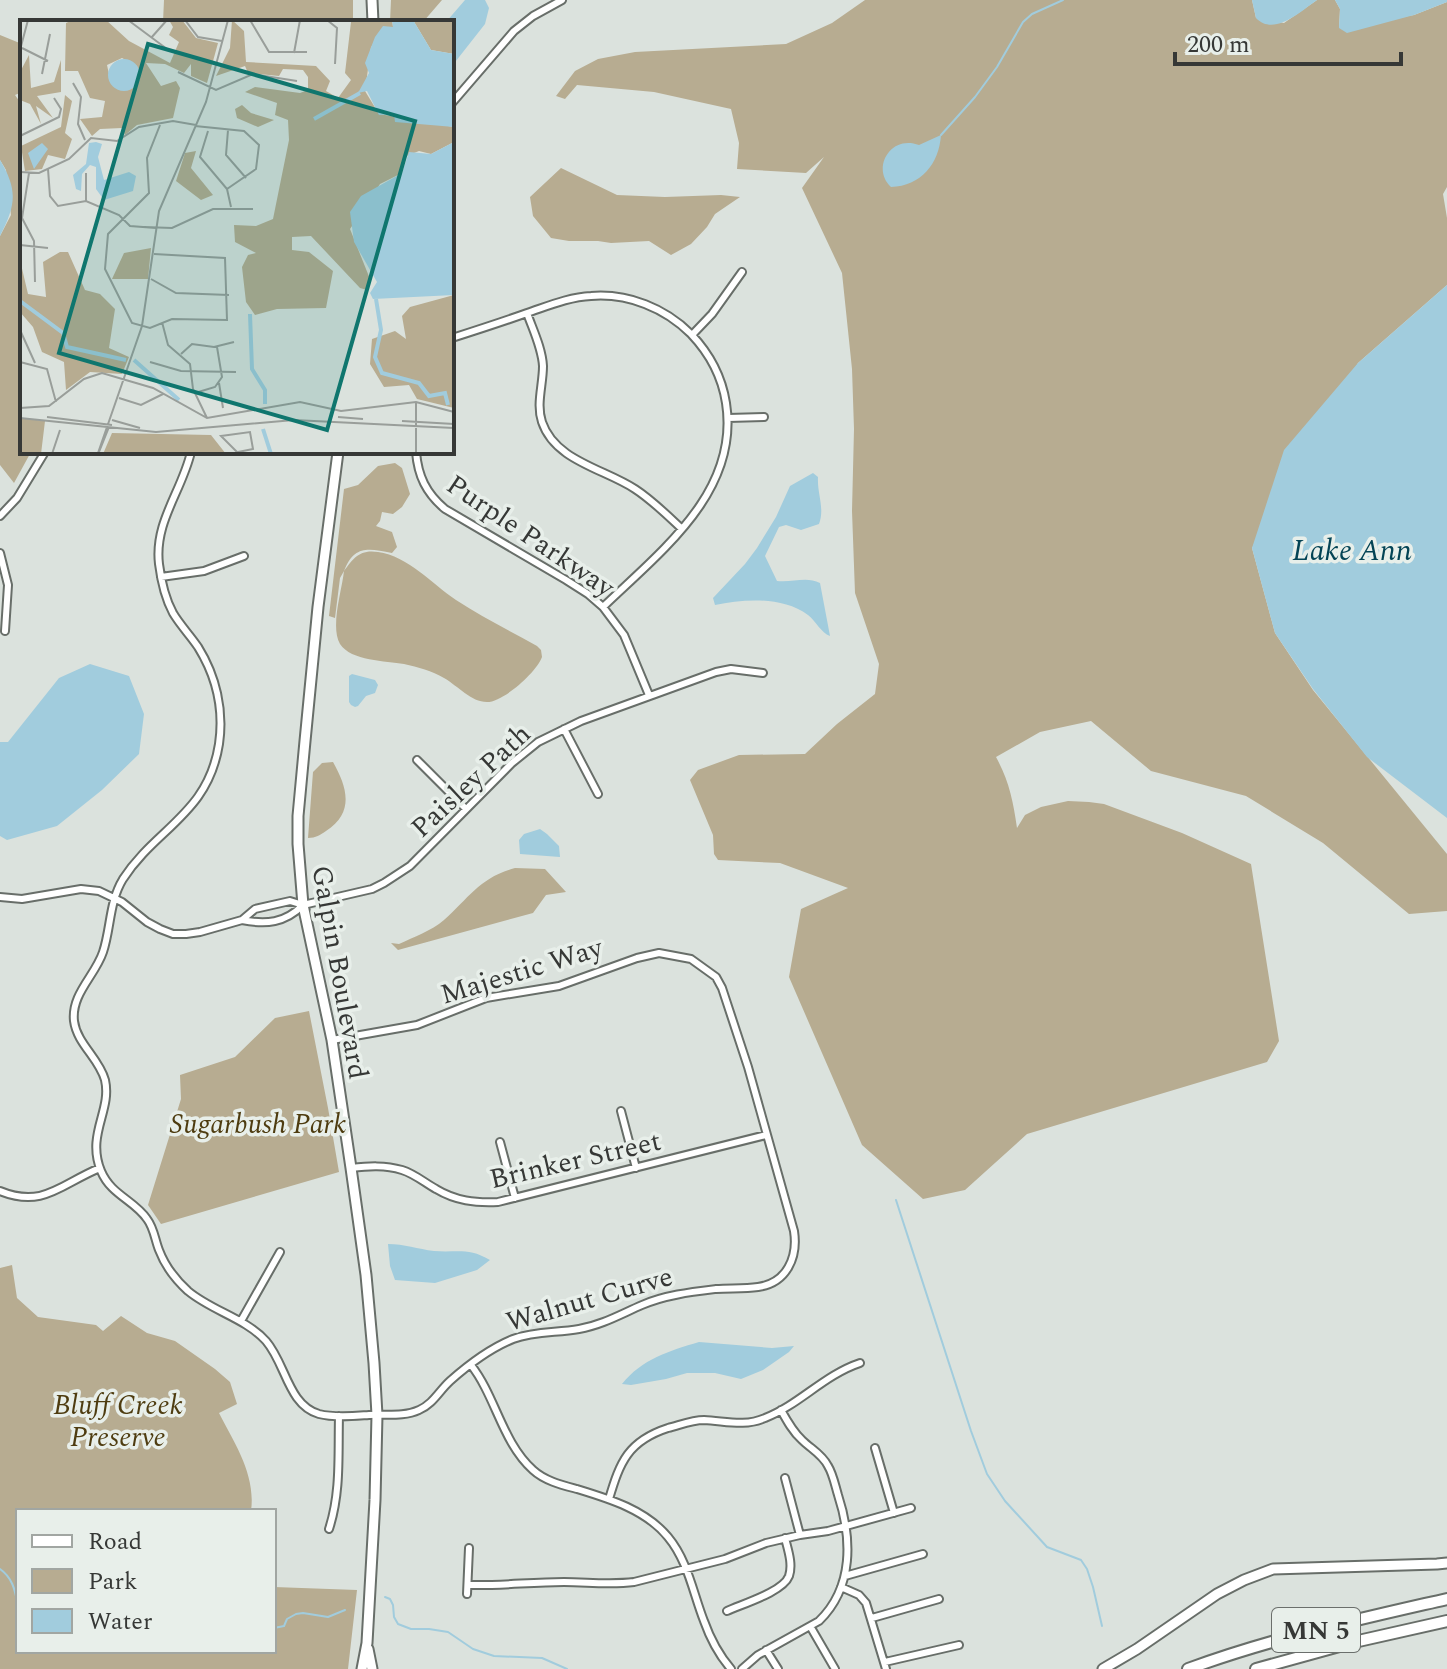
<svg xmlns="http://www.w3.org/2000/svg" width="1447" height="1669" viewBox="0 0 1447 1669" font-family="Spectral,serif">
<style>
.green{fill:#b7ac91}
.water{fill:#a1ccdd}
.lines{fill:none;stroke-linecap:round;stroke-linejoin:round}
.stream{stroke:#a1ccdd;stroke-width:2}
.street-casing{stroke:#686e69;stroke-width:10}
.secondary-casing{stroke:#686e69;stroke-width:13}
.primary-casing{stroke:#686e69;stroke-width:14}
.street{stroke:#fff;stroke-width:6}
.secondary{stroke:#fff;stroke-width:9}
.primary{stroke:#fff;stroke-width:10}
.labels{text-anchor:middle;stroke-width:7;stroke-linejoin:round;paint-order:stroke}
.shield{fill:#e8efea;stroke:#6b6f6c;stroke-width:2}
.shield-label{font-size:26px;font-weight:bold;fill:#363836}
.street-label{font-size:28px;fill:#363836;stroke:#e8efea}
.park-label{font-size:28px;font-style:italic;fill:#4e3c10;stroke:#e8efea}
.water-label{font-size:30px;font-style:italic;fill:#044455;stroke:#e8efea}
.inset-river{fill:none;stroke:#a1ccdd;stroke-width:4}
.inset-road{fill:none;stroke:#999e9a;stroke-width:2}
.view{fill:#0f766e;fill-opacity:0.15;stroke:#0f766e;stroke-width:4}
.inset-edge{fill:none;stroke:#363836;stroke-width:4}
</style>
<rect width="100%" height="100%" fill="#dbe2dd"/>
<path class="green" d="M164 0H353V22H163Z
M391 0H442L423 22H390Z
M865 0H1252L1256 18 1284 23 1317 0H1335L1340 9 1339 28 1414 15 1447 2V187L1443 194 1447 218V285L1358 363 1252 548 1275 633 1313 690 1447 854V911L1409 914 1323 843 1246 796 1151 771 1091 721 1040 732 996 757C1009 781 1013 800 1017 828L1025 815 1041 807 1068 801 1089 802 1104 804 1182 833 1251 864 1279 1041 1267 1062 1027 1134 965 1190 923 1199 862 1145 789 977 801 909 848 888 780 863 718 860 714 854 713 835 690 780 698 770 739 755 805 754 837 724 875 694 879 664 855 593 852 511 854 429 852 369 842 273 802 188 824 157 806 173 737 169 739 143 731 109 654 92 577 85 565 99 556 96 575 71 598 59 635 52 786 44 832 23Z
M0 35 22 44V92L15 95 22 105V452H31L14 483 0 465V236L11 215 6 170 0 160Z
M561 168 617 195 665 197 721 195 740 197 715 214 707 227 691 244 671 255 649 241 611 243 598 241H569L551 238 533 216 530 197Z
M395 463 402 468 410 494 402 507 393 514 382 512 380 521 376 526 392 532 397 547 392 553C368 548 354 545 344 571 353 559 359 549 378 552 408 556 432 584 456 600 482 617 510 631 537 646L541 650 542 657C536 673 503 702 487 702 471 702 458 686 444 678 432 671 418 667 404 664 386 661 351 661 340 644 330 627 342 590 344 571L340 578 335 618 329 616 344 489 358 485 378 466Z
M333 762C347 787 355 812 326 831 320 835 316 838 308 838L313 772 322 763Z
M515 868 545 869 566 892 546 895 533 913 398 950 391 943 399 944C414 937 431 931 444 920 470 897 479 878 515 868Z
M309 1011 328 1108 339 1172 161 1224 148 1205 181 1099 180 1075 235 1057 275 1018Z
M12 1265 17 1298 38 1317 96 1325 103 1331 121 1316 147 1333 175 1341 215 1369 230 1382 237 1404 219 1413C235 1444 256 1475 251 1511H18V1651H274V1587L357 1590 348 1669H0V1268Z"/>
<path class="water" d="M465 0H485L489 8 485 24 452 66V22H446Z
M1252 0H1317C1301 11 1274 37 1256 18Z
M1335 0H1447V2L1414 15 1347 33 1339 28 1340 9Z
M941 135C939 164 921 186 891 187 871 169 890 134 919 145Z
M0 160C18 190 16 205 0 236Z
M1447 285V818L1367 757 1313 689 1275 633 1252 548 1284 450 1358 363Z
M813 473 818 477C817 494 825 508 819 524L801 530 786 525 779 527 765 556 777 581C792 583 806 576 820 583L830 636C821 633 816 621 808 615 782 596 744 599 715 605L713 598 745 564 757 548 776 517 790 486Z
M90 664 129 676 144 714 139 754 102 790 57 826 7 840 0 836V742H8L59 678Z
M352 674 375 680 378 685 375 693 366 696 358 706 355 707 351 705 349 702V676Z
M540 829 547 834 559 846 560 857 520 854 519 840 524 834Z
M388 1244C404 1244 418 1249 434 1251 457 1253 468 1247 490 1260L477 1270 435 1283 395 1280 390 1266Z
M699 1342 772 1348 794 1346 789 1352 763 1370 741 1379 715 1373H687L666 1379 631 1385 622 1384C642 1359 669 1351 699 1342Z"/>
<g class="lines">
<path class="stream" d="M941 135 975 97 997 67 1023 22 1032 14 1063 0
M896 1200 971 1431 987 1474 1005 1501 1047 1547 1081 1560 1087 1569 1093 1587 1102 1626
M0 1569C13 1578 15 1591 18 1605
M385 1597 390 1599 393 1605 394 1617 398 1624 411 1629H429L448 1632 473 1649 494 1656 542 1658 567 1669
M274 1628 284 1626 287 1619 296 1614 303 1613 328 1617 345 1610"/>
<g class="street-casing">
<path id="street" d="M452 103 514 31 533 16 562 0
M527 313C533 330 542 348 543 366 543 385 536 404 542 422 555 461 605 469 635 489 652 500 667 515 682 529
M692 335 712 314 742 272
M452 338C477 330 502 322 527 313 548 306 569 297 591 296 628 293 665 308 691 334 709 353 722 377 726 403 740 492 660 552 603 607
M728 418 764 417
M191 452C182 491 154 522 159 564 161 580 165 598 173 613 180 625 190 635 198 647 216 676 224 710 219 744 208 814 156 828 123 879 109 902 111 928 103 952 95 976 71 994 74 1021 77 1044 99 1058 105 1080 112 1111 86 1134 101 1171 111 1195 134 1200 147 1219 154 1228 155 1240 159 1250 165 1266 176 1280 188 1291 212 1311 245 1318 266 1341 286 1364 288 1405 319 1414 335 1418 354 1416 369 1415 386 1414 404 1417 419 1410 433 1404 439 1391 450 1381 468 1365 491 1348 513 1339 535 1331 556 1333 579 1329 602 1325 621 1314 642 1305 665 1295 691 1292 716 1289 730 1288 744 1289 758 1287 787 1283 798 1257 794 1231L748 1067 722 988 716 977 691 959 659 953 637 958 559 986 486 998 417 1025 332 1040
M416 452C418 476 426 493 445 509L566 580 588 594 603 607 624 635 649 695
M0 516 17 498 45 452
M0 553 8 585 5 631
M161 577 204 571 244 556
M564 729 598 794
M417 760 466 809
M0 897 22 899 81 889 99 891 122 902 147 922 160 929 173 934H186L200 932 242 920 255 909 290 901 303 905 372 889 384 883 410 866 512 763 538 742 581 721 716 672 731 669 763 673
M242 920C266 925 285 923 303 905
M621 1111 636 1168
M500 1142 515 1198
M351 1168C369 1166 385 1165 402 1170 415 1174 425 1183 436 1189 456 1201 475 1203 498 1202L766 1135
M0 1191C44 1209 62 1183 100 1168
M241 1321 280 1252
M471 1365C496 1397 502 1442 533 1470 545 1481 562 1485 577 1489 610 1499 646 1510 668 1537 688 1561 693 1593 704 1621 710 1638 719 1655 731 1669
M875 1448 894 1513
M785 1478 800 1535
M609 1499C620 1462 628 1441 668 1428 680 1425 692 1420 704 1420 726 1421 744 1427 765 1418 799 1405 824 1375 860 1363
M329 1529C341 1492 338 1455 339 1416
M845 1576 923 1554
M468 1585C500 1586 531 1582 564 1582 587 1582 610 1585 634 1582L725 1559 766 1543 800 1535 828 1531 911 1508
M841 1587 859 1595 866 1603 886 1669
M467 1594 469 1548
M727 1611C742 1604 783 1592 789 1576 793 1564 788 1550 785 1538
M872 1618 939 1599
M810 1626 835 1669
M766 1650 778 1669
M885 1662 959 1645
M742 1669 758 1655 819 1621C854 1587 852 1538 838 1495 835 1485 833 1474 828 1466 822 1454 811 1449 802 1440 793 1432 787 1421 781 1410"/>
</g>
<g class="secondary-casing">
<path id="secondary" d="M372 0 373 22
M338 452 318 607 305 741 298 816V844L303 905 332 1040 351 1168 366 1275 374 1363 377 1415 375 1500 367 1643 362 1669
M368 1649 372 1669
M1103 1669 1137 1649 1217 1594 1244 1580 1273 1569 1437 1564 1447 1563"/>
</g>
<g class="primary-casing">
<path id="primary" d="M1188 1669C1272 1638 1360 1619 1447 1599
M1256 1669 1354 1642 1447 1621"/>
</g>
<use href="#street" class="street"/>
<use href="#secondary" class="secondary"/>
<use href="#primary" class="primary"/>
</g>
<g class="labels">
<rect class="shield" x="1272" y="1608" width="88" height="44" rx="6"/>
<g class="shield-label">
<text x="1316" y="1639">MN 5</text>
</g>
<g class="street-label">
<text transform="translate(531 535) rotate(34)" y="10">Purple Parkway</text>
<text transform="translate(470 780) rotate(-43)" y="10">Paisley Path</text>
<text transform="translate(521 970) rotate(-17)" y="10">Majestic Way</text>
<text transform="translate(341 972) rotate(80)" y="10">Galpin Boulevard</text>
<text transform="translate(575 1159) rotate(-13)" y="10">Brinker Street</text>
<text transform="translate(589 1298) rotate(-16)" y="10">Walnut Curve</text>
</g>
<g class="park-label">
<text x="258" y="1133">Sugarbush Park</text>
<text x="118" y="1414">Bluff Creek<tspan x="118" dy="32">Preserve</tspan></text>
</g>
<g class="water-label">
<text x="1352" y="560">Lake Ann</text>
</g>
</g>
<g transform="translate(20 20)">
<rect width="434" height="434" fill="#dbe2dd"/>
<path d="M53 0H86L109 21 150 43 159 22 149 15 153 7 149 0H162L176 18 198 23 187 63 171 56V44L164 53 145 44 126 43 141 66 156 61 160 68 153 98 117 105 105 115 102 108 80 109 72 116 60 99 82 97 85 81 70 78 58 51H45L46 3ZM102 38 117 46 120 60 90 59 87 45ZM212 0 224 11 226 42 296 46 310 61 306 71 318 78 331 60 325 53 331 2 372 0 373 7 351 27 345 71 359 94 434 107V122L411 134 399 131 384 137 382 153 360 164 330 209 350 259 347 270 340 268 291 216 272 217V230L289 232 313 251 306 288 257 289 235 295 226 282 222 247 228 235 236 233 215 222 214 205 236 206 253 199 269 120 268 100 255 95 257 83 225 72 235 67 280 73 288 70V57L283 50 263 49 259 56 228 53 225 46 196 56 210 28ZM393 0H434V34L411 30ZM9 35 11 68 34 62 41 40V72L17 76 33 98 16 86 21 104 10 84 0 80V52ZM45 75 52 81 45 113 52 119 45 139 28 135 22 149 5 151 1 126 41 107ZM222 85 231 93 254 100 238 107 217 98 215 89ZM176 131 171 148 193 175 181 180 156 161 165 133ZM131 228 128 259H92L104 233ZM40 232H48L65 270 80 274 95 289 89 328 109 337 102 354 70 352 46 370 44 342 22 332 13 307 0 292V240L8 274 26 277 23 242ZM434 275V388L397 379 389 365 364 367 350 344 352 319 375 311 386 319 382 296 390 287ZM0 398 25 401 21 434H0ZM92 413 191 415 206 434H83Z" fill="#b7ac91" fill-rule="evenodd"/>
<path d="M372 0H393L411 30 434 34V107L375 102 374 94 359 95 347 71 338 73 349 53 345 43 355 17 363 6 373 7ZM88 55a16 16 0 1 1 32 0a16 16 0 1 1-32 0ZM76 122 82 124 78 137 84 160 109 152 116 156 113 171 84 180 76 169V147L70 145 62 154 61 171 56 169 53 155 66 144 69 123ZM434 122V275L353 279 350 273 357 262 334 222 330 192 341 176 382 153 389 132 411 134ZM22 123 28 129 14 149 8 133Z" fill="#a1ccdd"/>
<path class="inset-river" d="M294 99 340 73M356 279 361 310 355 337 362 353 399 363 409 376 425 373 428 385M0 281 43 313 47 327 106 340M230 294 232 349 245 370V384M114 340 159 380M243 409 251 434"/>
<path class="inset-road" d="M108 0 147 29M165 0 178 17 202 21M230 0 249 32H287M280 1 307 0 317 8 315 44M131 18 147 0M2 28 28 41M0 30 8 0M274 33 280 0M158 52 196 70 233 54 277 61M22 54 30 14M53 63 61 77 58 104 65 120M175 106 224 111 239 125 236 149 207 169M208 110 206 135 226 158M188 111 180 137 207 169 211 187M0 116 39 97 41 89 34 78M28 149 30 176 38 186 66 181 99 195 110 206 136 208M0 152 19 153 49 139 71 118 97 121 119 107 153 101 176 105M9 153 2 198 14 221 15 262M66 153V181M124 207 152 208 193 189H233M0 225 28 228M134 234 205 238 207 300 152 299 130 308 112 303 85 249 88 214 129 173 127 138 140 105M131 259 156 273 209 275M142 302 148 325 170 344 173 369 187 398M0 310 15 343M161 334 172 324 194 327 214 322M0 342 27 349 36 382M130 342 161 351 216 352M199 363 203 388M175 373 195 367 202 357 197 327M99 378 121 385 143 374M0 388 29 386 64 359 82 353 133 368 187 398 280 382 321 391 396 382 434 392M27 397 92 405M318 397 343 399M0 398 136 412 274 400 434 408M92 400 120 408M382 401 434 404M79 432 89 407M218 432 233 429 230 412 201 416 219 434M78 433 122 306 139 191 186 82 208 0M32 434 40 410M396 434V382"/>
<path class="view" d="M128 24 395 101 307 410 39 333Z"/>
<rect width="434" height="434" class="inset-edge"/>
</g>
<rect x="16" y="1509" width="260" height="144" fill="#e8efea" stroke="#a1a6a2" stroke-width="2"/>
<rect x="32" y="1535" width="40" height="12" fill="#ffffff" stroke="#a1a6a2" stroke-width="2"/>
<text x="88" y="1549" font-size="24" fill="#363836">Road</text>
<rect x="32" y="1569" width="40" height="24" fill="#b7ac91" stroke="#a1a6a2" stroke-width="2"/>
<text x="88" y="1589" font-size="24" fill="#363836">Park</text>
<rect x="32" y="1609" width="40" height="24" fill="#a1ccdd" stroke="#a1a6a2" stroke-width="2"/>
<text x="88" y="1629" font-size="24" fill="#363836">Water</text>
<path d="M1175 52v12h226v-12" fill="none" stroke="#363836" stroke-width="4"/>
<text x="1187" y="52" font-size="24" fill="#363836" stroke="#e8efea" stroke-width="6" paint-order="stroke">200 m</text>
</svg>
